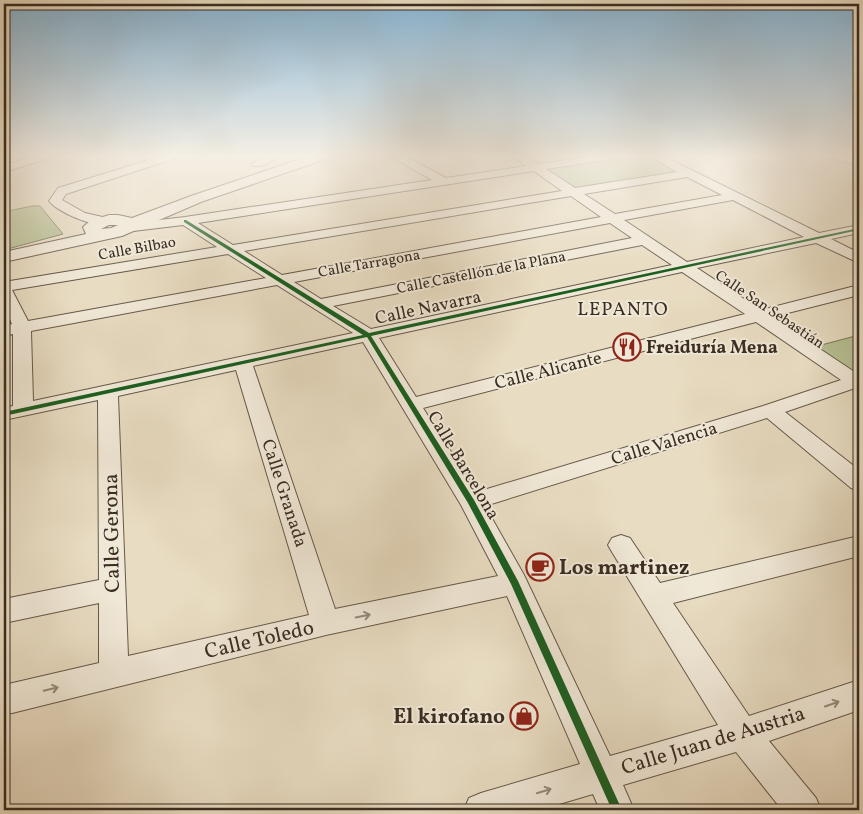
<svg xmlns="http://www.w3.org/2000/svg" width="863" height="814" viewBox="0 0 863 814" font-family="Vollkorn,serif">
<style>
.green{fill:#b6c093;stroke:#78765a}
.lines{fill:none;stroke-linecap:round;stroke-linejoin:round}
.minor-casing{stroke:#66594a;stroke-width:2}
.tertiary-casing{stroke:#66594a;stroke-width:2}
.minor{fill:#f0e8d7;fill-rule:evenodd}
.tertiary{fill:#f0e8d7;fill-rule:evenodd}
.cycleway-casing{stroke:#f0e8d7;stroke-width:3}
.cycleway{fill:#1b5e20;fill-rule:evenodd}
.oneway{stroke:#958a7c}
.labels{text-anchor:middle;stroke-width:4;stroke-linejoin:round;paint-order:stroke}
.far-street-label{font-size:15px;fill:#3a2d22;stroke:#f0e8d7}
.street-label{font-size:18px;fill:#3a2d22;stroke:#f0e8d7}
.poi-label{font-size:18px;font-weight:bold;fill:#3a2d22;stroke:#f0e8d7;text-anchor:start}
.neighbourhood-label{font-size:19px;letter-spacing:1px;fill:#3a2d22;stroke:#f0e8d7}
.near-street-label{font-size:21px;fill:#3a2d22;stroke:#f0e8d7}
.near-poi-label{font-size:21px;font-weight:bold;fill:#3a2d22;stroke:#f0e8d7;text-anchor:start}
</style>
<rect width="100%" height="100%" fill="#e8dcc2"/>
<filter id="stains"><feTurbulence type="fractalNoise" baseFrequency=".004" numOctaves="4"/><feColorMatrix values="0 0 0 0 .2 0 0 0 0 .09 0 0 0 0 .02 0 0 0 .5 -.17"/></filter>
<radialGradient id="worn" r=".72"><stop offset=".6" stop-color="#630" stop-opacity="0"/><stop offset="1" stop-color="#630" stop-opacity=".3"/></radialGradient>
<path class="green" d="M624 155H644L683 174 573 191 537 168Z
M32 206H40L63 234 4 250V212Z
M859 335V377L814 347Z"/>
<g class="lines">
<g class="minor-casing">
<path id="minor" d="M40 155H55L54 157 4 172V165Z
M165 155H180L179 157 66 194 62 200 85 213 107 218 109 221 107 224C92 227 58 212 49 201L58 188Z
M268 155 283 156 261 166H253L251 164Z
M393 155H403L446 178 526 166 512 155H524L538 164 600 155H624L619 158 546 169 575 188 677 172 648 155H661L819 233 859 225V233L831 239 859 253V263L816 243 697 268 761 310 859 285V295L772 317 859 375V389L855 388 785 412 859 470V490L851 488 767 418 485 506 524 575 610 756 718 725 612 552 608 545 612 538 621 535 630 538 660 583 859 536V556L673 603 749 716 859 680V710L769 741 816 798 821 810H782L736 752 623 785 634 810H600L593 794 539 810H464L469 798 481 793 580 764 507 596 326 635 4 715V685L99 663V603L4 623V599L99 580 98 400 4 420V408L13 406V334L4 336V326L12 324 4 306V282L217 247 183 225 125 232 120 231 118 228 125 224 185 217 432 180 393 158ZM534 171 562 191 233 245 198 223ZM687 177 722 195 615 214 584 194ZM571 196 601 217 282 275 244 251ZM733 200 804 237 687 262 624 220ZM610 223 632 238 321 299 294 282ZM642 245 672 265 371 329 333 306ZM228 254 266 278 28 321 12 290ZM682 272 745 314 416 397 379 338ZM277 285 353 333 33 401 31 331ZM756 322 841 380 763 406 477 492 423 408ZM363 342 461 505 498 576 335 609 253 366ZM236 370 309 615 128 656 118 396Z
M825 155H841L859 160V166L826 157Z"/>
</g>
<g class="tertiary-casing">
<path id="tertiary" d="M312 155H331L329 158 201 202 122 236 4 262V252L86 234 83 227 90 221 109 215H118L132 218 191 196ZM109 225H118L111 228 101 229Z"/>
</g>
<use href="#minor" class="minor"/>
<use href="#tertiary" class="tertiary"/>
<g class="cycleway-casing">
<path id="cycleway" d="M184 220H186L369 333 859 228V230L371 336 474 500 518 581 622 810H612L511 584 468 503 367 337 4 416V412L363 335 184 222Z"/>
</g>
<use href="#cycleway" class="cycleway"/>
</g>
<defs><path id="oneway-shaft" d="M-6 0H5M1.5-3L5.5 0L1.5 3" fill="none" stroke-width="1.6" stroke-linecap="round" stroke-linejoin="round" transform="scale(1.25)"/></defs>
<g class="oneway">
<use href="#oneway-shaft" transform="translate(363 616) rotate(-12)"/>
<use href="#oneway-shaft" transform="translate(51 689) rotate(-13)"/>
<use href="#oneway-shaft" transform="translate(832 704) rotate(-19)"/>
<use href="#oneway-shaft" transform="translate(544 791) rotate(-17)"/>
</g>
<linearGradient id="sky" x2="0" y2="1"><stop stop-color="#88b6d6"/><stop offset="0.58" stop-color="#f5efe4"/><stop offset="1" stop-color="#f5efe4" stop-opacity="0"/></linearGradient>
<rect width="863" height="269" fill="url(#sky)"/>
<defs>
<g id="restaurant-ring" transform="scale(1.4375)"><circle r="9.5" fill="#f0e8d7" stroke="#8f2418" stroke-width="1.5"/><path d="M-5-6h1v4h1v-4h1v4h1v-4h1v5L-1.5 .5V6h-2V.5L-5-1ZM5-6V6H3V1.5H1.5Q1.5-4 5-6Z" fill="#8f2418"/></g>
<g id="cafe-ring" transform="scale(1.4375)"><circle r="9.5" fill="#f0e8d7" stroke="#8f2418" stroke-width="1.5"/><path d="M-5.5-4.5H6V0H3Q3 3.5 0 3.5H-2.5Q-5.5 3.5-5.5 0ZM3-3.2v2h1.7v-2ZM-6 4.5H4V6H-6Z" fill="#8f2418"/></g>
<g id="shop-ring" transform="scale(1.4375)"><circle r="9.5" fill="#f0e8d7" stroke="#8f2418" stroke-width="1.5"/><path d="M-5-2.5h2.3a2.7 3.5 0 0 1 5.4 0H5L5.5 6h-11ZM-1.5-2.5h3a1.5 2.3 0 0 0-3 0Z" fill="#8f2418"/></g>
</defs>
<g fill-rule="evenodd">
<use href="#restaurant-ring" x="627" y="347"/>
<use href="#cafe-ring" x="540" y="567"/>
<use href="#shop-ring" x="524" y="716"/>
</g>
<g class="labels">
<g class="far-street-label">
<text transform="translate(137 248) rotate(-10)" y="5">Calle Bilbao</text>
<text transform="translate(369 263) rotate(-10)" y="5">Calle Tarragona</text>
<text transform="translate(481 272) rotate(-11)" y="5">Calle Castellón de la Plana</text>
<text transform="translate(770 309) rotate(34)" y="5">Calle San Sebastián</text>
</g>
<g class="street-label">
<text transform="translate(428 307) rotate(-12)" y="6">Calle Navarra</text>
<text transform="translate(548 370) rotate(-14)" y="6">Calle Alicante</text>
<text transform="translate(664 443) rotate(-17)" y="6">Calle Valencia</text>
<text transform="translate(464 465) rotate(59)" y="6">Calle Barcelona</text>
<text transform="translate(285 493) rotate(72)" y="6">Calle Granada</text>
</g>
<g class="poi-label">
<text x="646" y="353">Freiduría Mena</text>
</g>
<g class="neighbourhood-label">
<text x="623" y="315">LEPANTO</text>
</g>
<g class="near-street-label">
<text transform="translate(111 533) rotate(-91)" y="7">Calle Gerona</text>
<text transform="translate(259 639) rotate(-13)" y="7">Calle Toledo</text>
<text transform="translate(713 740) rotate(-17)" y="7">Calle Juan de Austria</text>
</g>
<g class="near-poi-label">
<text x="559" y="574">Los martinez</text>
<text x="505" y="723" text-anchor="end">El kirofano</text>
</g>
</g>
<rect width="863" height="814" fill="none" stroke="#e8dcc2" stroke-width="20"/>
<rect x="5" y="5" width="853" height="804" fill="none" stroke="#3a2d22" stroke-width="2.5"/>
<rect x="10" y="10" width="843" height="794" fill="none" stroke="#3a2d22"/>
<rect width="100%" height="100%" filter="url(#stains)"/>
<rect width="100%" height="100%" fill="url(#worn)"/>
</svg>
